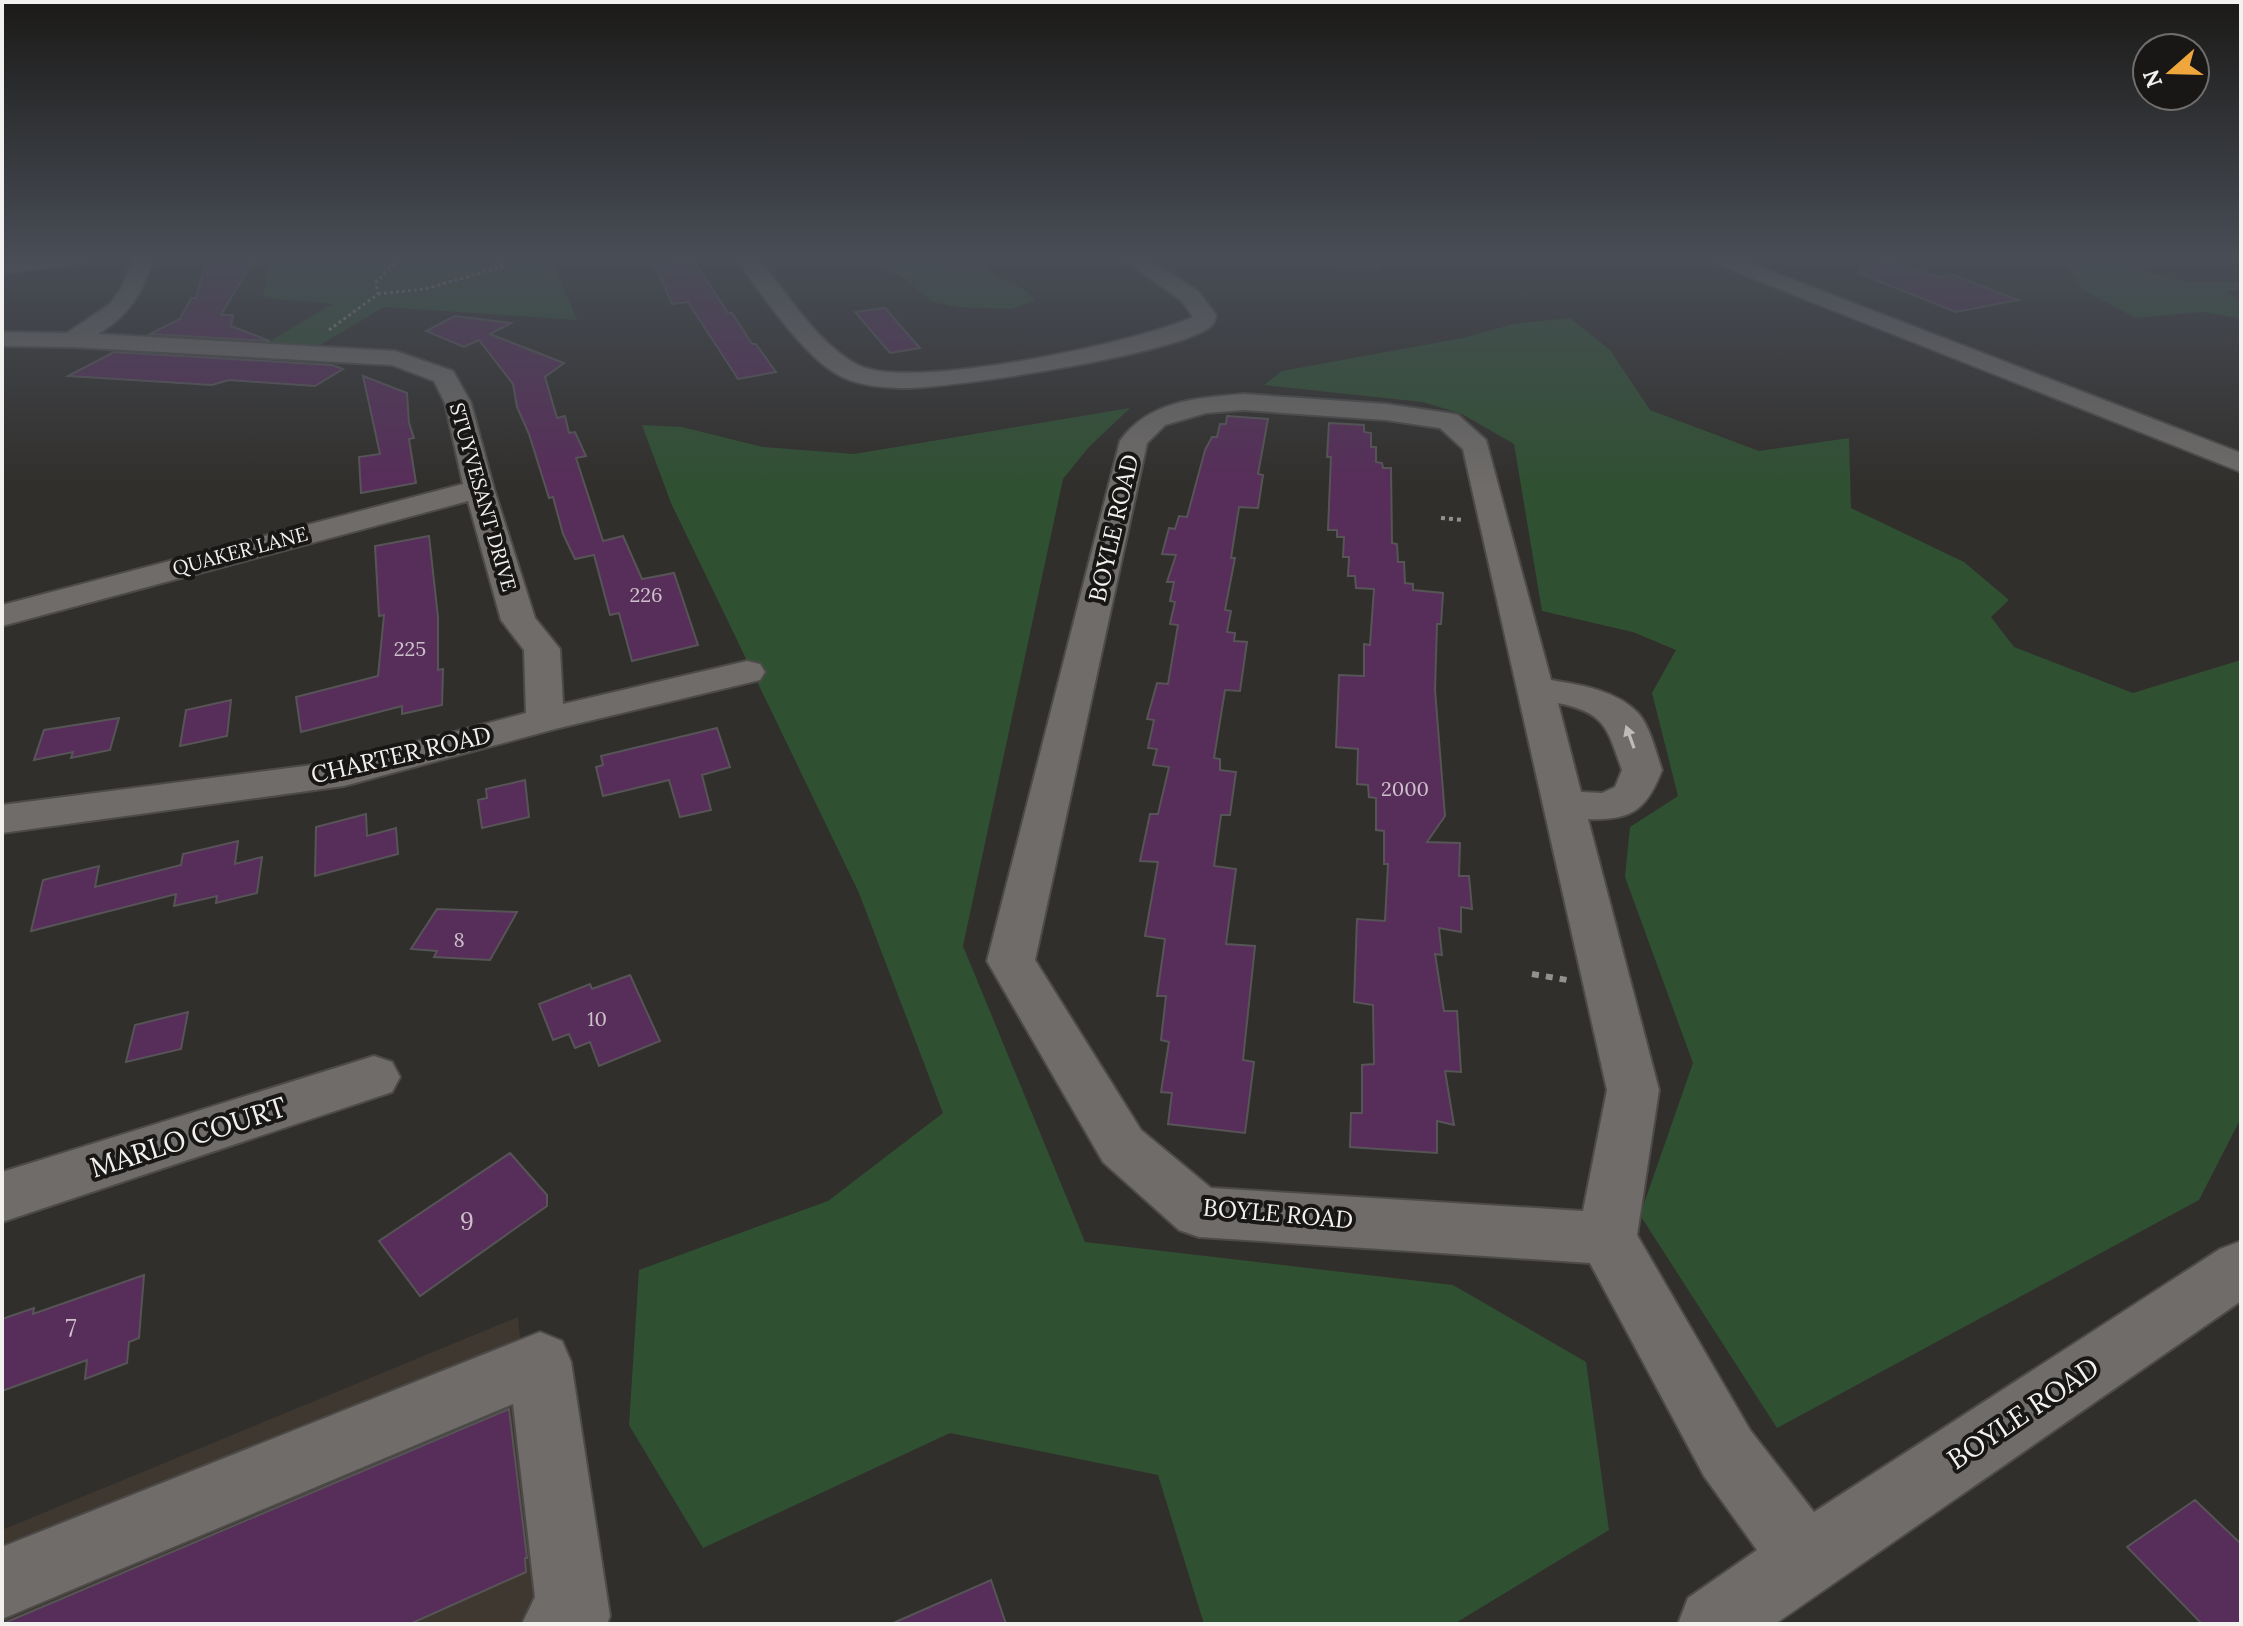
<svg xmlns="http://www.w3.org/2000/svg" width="2243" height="1626" viewBox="0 0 2243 1626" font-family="Lora,serif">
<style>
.built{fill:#3f3830}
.green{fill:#305032}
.building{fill:#572d59;stroke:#575457;stroke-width:2}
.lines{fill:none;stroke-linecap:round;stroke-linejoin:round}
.minor-casing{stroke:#4d4b49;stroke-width:4}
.path-far2{stroke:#93918e;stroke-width:3;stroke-dasharray:3 3;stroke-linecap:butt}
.path-far1{stroke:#93918e;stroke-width:4;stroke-dasharray:4 4;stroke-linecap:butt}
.path{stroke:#93918e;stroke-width:6;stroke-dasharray:7 7;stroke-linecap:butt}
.minor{fill:#6f6c69;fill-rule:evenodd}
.oneway{fill:#bebcb9}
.labels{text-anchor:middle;stroke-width:8;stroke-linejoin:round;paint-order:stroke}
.far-street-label{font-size:20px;fill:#f3f1ef;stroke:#181716}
.number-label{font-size:20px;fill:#ccc0ca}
.street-label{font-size:24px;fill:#f3f1ef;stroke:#181716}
.near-number-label{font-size:24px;fill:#ccc0ca}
.near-street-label{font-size:28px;fill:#f3f1ef;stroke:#181716}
</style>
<rect width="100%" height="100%" fill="#312f2c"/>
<path class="built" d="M518 1317 547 1624H2V1530Z"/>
<path class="green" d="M269 259H551L577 320 384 307 313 349 262 346 332 304 263 298Z
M868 259H937L956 267H984C999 282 1023 283 1035 300L1012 309 958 307 932 302 905 279Z
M1293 259H1387V261L1379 271Z
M2042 259H2167L2142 271 2188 282H2241V289L2227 292 2241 302V319L2203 312 2136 318 2083 290 2066 261Z
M1570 318 1610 350 1650 410 1759 451 1849 438 1851 508 1964 562 2009 600 1991 617 2014 647 2133 693 2241 660V1118L2199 1200 1777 1428 1640 1215 1693 1063 1625 877 1630 827 1678 796 1652 693 1676 650 1633 632 1542 611 1514 444 1462 414 1423 402 1264 385 1282 371 1463 338 1513 324Z
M1130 408 1088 448 1063 479 963 946 1085 1242 1453 1285 1586 1362 1609 1530 1454 1624H1204L1158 1475 950 1433 703 1548 629 1425 639 1270 828 1201 943 1113 859 893 671 503 642 425 682 427 763 447 854 454Z"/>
<path class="building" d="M207 259H254L221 315H233L231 326 270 341 150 334 180 319 191 298H196Z
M1864 259H1879L1940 277 1953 275 2018 300 1956 312 1858 273Z
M694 261 728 313H732L752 344H756L776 372 738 379 688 302 672 304 655 265Z
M885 308 920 348 890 353 855 312Z
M455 316 511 323 490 334 564 363 545 377 557 418 565 416 569 433 575 432 586 456 576 458 603 541 623 536 642 579 674 573 698 645 632 661 619 613 610 615 594 555 575 559 563 534 553 497 549 498 529 434 517 407 513 384 479 340 464 347 426 331Z
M114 352 332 365 343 369 315 386 229 380 212 385 68 376Z
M363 376 407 393 409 423 414 438 409 439 416 483 361 493 359 457 380 454Z
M1227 416 1268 419 1258 474 1263 475 1258 508 1239 507 1231 558H1235L1225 610 1231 611 1227 632 1235 633 1234 641 1247 642 1240 691 1225 690 1214 758 1220 759V770L1236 772 1230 815H1221L1214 866 1236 869 1226 944 1255 946 1243 1060 1254 1062 1245 1133 1168 1124 1172 1093 1161 1092 1169 1042 1161 1040 1166 996H1157L1165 939 1145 936 1158 862 1140 861 1150 814H1158L1169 767 1153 765 1157 749 1148 748 1154 720 1147 719 1157 683 1168 684 1178 625 1170 624 1175 602 1170 601 1174 582H1167L1176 555 1162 554 1169 528 1175 529 1179 516 1187 517 1205 450 1212 437H1217L1220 424H1226Z
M1329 423 1364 425V432L1371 433V447H1376V462L1382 463 1383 468H1391L1392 543 1397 544 1398 562H1404L1405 583 1413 584V590L1443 593 1441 624H1437L1435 690 1445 816 1427 842 1460 843 1459 876H1469L1472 909 1461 907V932L1439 928 1442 955 1435 954 1444 1011H1457L1461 1072 1445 1071 1454 1125 1437 1121V1153L1350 1147 1351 1113H1362V1065L1374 1064 1373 1005 1354 1002 1357 919 1385 921 1388 864H1384V831L1376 830V798L1369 797 1368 785 1357 784 1358 749 1336 747 1339 675 1364 676V644L1370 645 1374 589 1356 588 1355 576H1348L1349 557H1343L1344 537H1337V530H1328L1331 457H1327Z
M429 536 438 617V670L443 669 442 705 402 714V706L301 732 296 697 378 676 384 615 379 616 375 546Z
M231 700 227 736 180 746 186 710Z
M119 718 110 750 71 758 73 752 34 760 44 730Z
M717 728 730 767 702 775 711 810 680 817 669 780 603 796 596 767 603 765 601 756Z
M525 780 529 817 482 828 478 800 487 798 486 789Z
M366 814 367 836 396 828 398 854 315 876 316 827Z
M238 841 235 864 262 857 257 893 216 903 217 896 174 906 176 894 31 931 43 880 99 866 95 887 181 865 183 854Z
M437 909 517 912 490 960 434 957 437 951 411 949Z
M630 975 660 1041 599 1066 590 1042 575 1048 569 1034 553 1040 539 1004 590 984 592 989Z
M188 1012 181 1049 126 1062 135 1025Z
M510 1153 547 1195V1206L420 1296 379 1241Z
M144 1275 139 1338 129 1342 127 1363 85 1379 87 1360 2 1391V1319L34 1308 33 1314Z
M509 1409 527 1558H525L526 1572 410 1624H2Z
M2195 1500 2241 1544V1624H2202L2127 1547Z
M991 1580 1006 1624H891Z"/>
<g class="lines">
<g class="minor-casing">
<path id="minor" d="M22 259H86L76 265 2 273V261Z
M133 259H153C143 293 129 315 98 334L395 351 453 371 471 403 494 489 535 618 560 649 563 704 747 661 760 664 765 672 760 680 555 729 344 786 2 833V805L344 761 526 713 524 650 501 620 468 501 2 626V605L463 484 445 403 434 381 392 365 72 347 2 346V332L67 333 110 304 121 289Z
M737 259H758C788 293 816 343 858 365 909 392 1139 342 1193 317L1182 301 1123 259H1147L1198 291 1216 315C1215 319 1215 323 1211 326 1179 354 957 387 908 388 886 388 861 386 842 377 804 358 761 294 737 259Z
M1711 259H1739L2241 453V472L1714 263Z
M1243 394 1386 404 1448 413 1458 415 1486 440 1551 680C1580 685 1616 690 1638 713 1650 726 1656 753 1662 770 1647 809 1632 821 1588 819L1659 1090 1637 1235 1750 1430 1814 1512 2220 1249 2241 1241V1301L1775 1624H1678L1688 1598 1757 1550 1704 1476 1590 1263 1199 1237 1179 1230 1103 1162 987 961 1120 441C1148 401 1197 398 1243 394ZM1243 410 1386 420 1440 428 1463 449 1607 1090 1583 1211 1211 1188 1141 1130 1035 960 1147 443 1165 425 1206 413ZM1558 703C1606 713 1607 728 1622 770L1615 787 1602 793 1581 792Z
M374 1056 392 1062 400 1077 392 1092 2 1222V1172Z
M540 1332 562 1341 571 1362 610 1616 607 1624H522L535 1597 513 1404 2 1619V1547Z"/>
</g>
<path class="path-far2" d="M378 294 425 289 504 266 496 259
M329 330 378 294 376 282 399 259"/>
<path class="path-far1" d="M1441 518 1464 520"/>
<path class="path" d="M1532 974 1567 980"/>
<use href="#minor" class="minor"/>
</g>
<defs><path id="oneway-solid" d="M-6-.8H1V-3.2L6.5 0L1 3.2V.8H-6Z" transform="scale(2)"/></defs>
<use class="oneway" href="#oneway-solid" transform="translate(1630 737) rotate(-110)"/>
<linearGradient id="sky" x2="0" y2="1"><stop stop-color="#1b1a18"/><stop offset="0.53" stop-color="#484d56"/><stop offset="1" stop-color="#484d56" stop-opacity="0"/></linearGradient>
<rect width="2243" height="486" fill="url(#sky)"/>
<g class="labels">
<g class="far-street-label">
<text transform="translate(483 497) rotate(74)" y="7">STUYVESANT DRIVE</text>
<text transform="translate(240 551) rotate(-15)" y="7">QUAKER LANE</text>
</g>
<g class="number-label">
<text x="646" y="602">226</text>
<text x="410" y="656">225</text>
<text x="1405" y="796">2000</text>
<text x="459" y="947">8</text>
<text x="597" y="1026">10</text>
</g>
<g class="street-label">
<text transform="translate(1114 528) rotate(-77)" y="8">BOYLE ROAD</text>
<text transform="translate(401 755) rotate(-13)" y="8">CHARTER ROAD</text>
<text transform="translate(1278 1214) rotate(5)" y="8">BOYLE ROAD</text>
</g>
<g class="near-number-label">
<text x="467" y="1230">9</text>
<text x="71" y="1337">7</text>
</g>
<g class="near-street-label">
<text transform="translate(188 1137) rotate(-18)" y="10">MARLO COURT</text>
<text transform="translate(2023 1413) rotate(-34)" y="10">BOYLE ROAD</text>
</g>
</g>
<rect width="2243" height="1626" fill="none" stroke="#f3f1ef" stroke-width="8"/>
<g transform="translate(2171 72) rotate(250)"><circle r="38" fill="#181716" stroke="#706e6d" stroke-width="2"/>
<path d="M0-6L14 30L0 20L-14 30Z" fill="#efa73d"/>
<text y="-12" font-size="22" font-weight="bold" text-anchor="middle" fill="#f3f1ef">N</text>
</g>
</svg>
